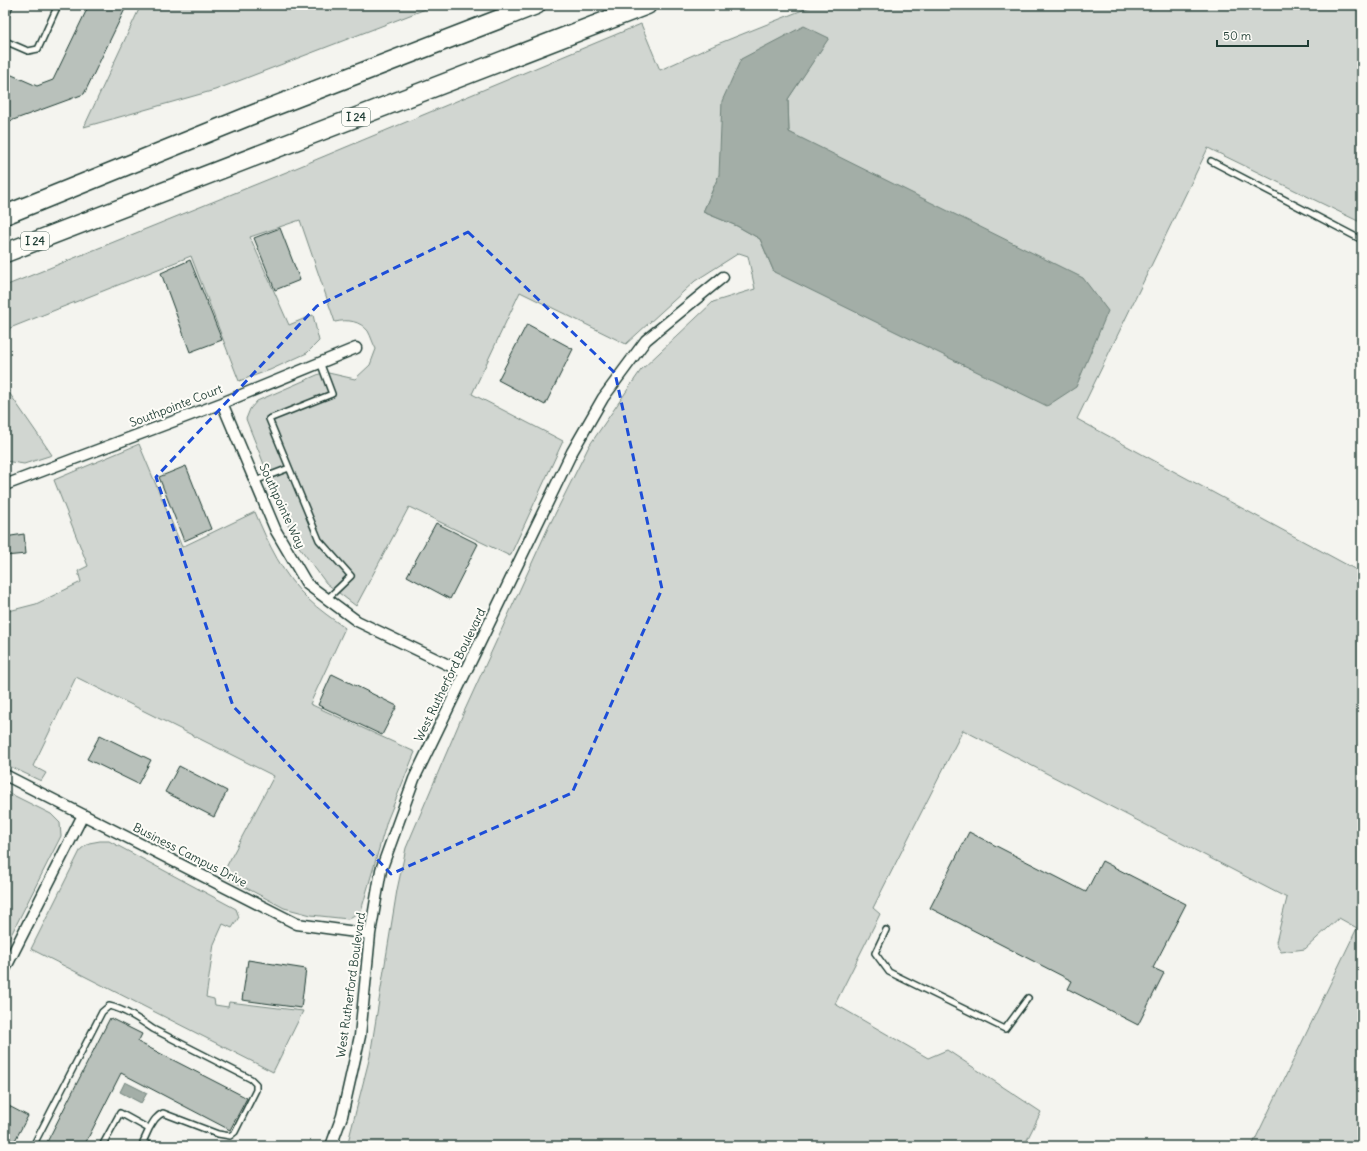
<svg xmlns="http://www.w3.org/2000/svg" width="1367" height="1151" viewBox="0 0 1367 1151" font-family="Delius,sans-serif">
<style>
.green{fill:#d1d6d1;stroke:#788a82;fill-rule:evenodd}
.water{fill:#a3aea7;stroke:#6e8179}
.building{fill:#b9c1bb;stroke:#1f3d34}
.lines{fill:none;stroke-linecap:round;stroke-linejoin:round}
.lane-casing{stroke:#1f3d34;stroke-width:8}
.street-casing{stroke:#1f3d34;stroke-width:13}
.highway-casing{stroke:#1f3d34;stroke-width:21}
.lane{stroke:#fdfcf7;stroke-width:5}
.street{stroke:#fdfcf7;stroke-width:10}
.highway{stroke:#fdfcf7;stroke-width:18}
.marked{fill:none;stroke:#1d4ed8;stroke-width:3;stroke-dasharray:8 5;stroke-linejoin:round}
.labels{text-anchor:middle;stroke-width:4;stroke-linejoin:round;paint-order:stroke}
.shield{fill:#fdfcf7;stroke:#62766e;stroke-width:1}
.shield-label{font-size:11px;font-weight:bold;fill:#1f3d34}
.street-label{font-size:12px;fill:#1f3d34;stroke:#fdfcf7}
</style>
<rect width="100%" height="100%" fill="#f4f4ef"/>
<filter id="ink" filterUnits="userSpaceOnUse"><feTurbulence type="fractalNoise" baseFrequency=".025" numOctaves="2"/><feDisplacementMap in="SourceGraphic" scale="8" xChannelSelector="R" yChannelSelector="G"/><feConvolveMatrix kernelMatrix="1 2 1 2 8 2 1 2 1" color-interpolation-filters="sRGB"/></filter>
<g filter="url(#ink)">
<path class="green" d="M141 5H436L215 90 84 127Z
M815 5H1362V223L1208 148 1077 419 1362 573V1146H1252L1357 928 1339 918 1305 949 1281 952 1276 942 1287 898 963 730 873 908 880 914 835 1004 928 1058 947 1050 1041 1112 1024 1146H347L370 1056 397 890 406 848 463 714 548 528 589 446 641 370 713 302 755 289 748 256 739 253 695 281 626 344 520 292 472 394 563 441 510 556 409 507 356 606 326 583 294 540 246 419 250 409 257 401 324 372 355 379 370 365 376 349C373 344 371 336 368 331 360 321 348 319 335 322L300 220 250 237 289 325 313 315 319 341 307 353 270 370 239 381 191 256 10 328 5 339V286L284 173 641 24 660 70 715 45ZM828 38 788 99 789 132 816 147 774 272 760 239 737 226 703 212 719 175Z
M5 381 10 394 52 455 24 464 5 461Z
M139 444 182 547 255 512C268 543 283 576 308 599 319 610 333 619 345 628L310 704 415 752 387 821 361 911 348 919 311 915 284 908 222 875 274 776 76 677 33 766 46 773 41 781 5 764V612L36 604 81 582 78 571 88 566 54 480Z
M5 791 51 814 60 823 61 836 8 941 5 939Z
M100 841H109L236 909 239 917 232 928 223 924 214 944 206 997 214 999 215 1005 228 1007 229 1002 303 1011 273 1072 31 949 81 849 89 843Z"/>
<path class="water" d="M804 26 829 38 788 99 789 132 1083 278 1108 311 1076 387 1047 406 774 272 760 239 737 226 703 212 719 175 722 101 741 59Z
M125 1082 147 1093 141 1103 120 1092Z"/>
<path class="building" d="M89 5H127L84 94 5 123V72L37 86 53 80Z
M280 228 300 280 275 290 254 238Z
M190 260 222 340 190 352 161 273Z
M527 324 573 349 545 405 498 380Z
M186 466 211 529 184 541 159 477Z
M436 523 478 544 450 599 407 576Z
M24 534 26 554 5 556V537Z
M332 674 397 706 382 735 318 705Z
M100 735 151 760 138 784 87 759Z
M179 766 227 791 214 817 165 792Z
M969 832 1086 892 1102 861 1186 904 1153 968 1164 973 1138 1025 1068 989 1072 981 930 908Z
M248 960 306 969 301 1008 242 1000Z
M110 1018 142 1034 138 1042 247 1098 230 1130 121 1073 84 1146H45Z
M5 1104 28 1116 12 1146H5Z"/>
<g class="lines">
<g class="lane-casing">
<path id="lane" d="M5 17 10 5
M5 41 28 51 38 49 58 5
M1211 161 1362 240
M320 362 332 394 269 419 319 540 351 576 327 599
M255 481 289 468
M886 930 875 953 889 972 1005 1029 1028 998
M149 1129 143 1142 151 1146
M33 1146 102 1012 109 1006C124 1009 140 1020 153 1029L251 1079 256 1084V1090L235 1132 230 1136 218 1134 163 1113C156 1116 153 1122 149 1129L120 1113 102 1146"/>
</g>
<g class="street-casing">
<path id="street" d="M222 403 276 531 307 584 357 621 465 673
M5 485 222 403 356 348
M5 775 297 924 370 934
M5 969 83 815
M331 1146 342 1116 360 1036 370 934 381 870 414 779 572 452 603 398 646 340 723 277"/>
</g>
<g class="highway-casing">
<path id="highway" d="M5 215 249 116 536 5
M5 253 647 5"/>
</g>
<use href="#lane" class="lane"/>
<use href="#street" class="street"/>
<use href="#highway" class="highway"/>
</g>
</g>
<path class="marked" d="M468 232 615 373 662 589 572 793 391 874 233 706 156 477 317 306Z"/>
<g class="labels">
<g class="shield">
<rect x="342" y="108" width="28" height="18" rx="3"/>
<rect x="21" y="232" width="28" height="18" rx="3"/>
</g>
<g class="shield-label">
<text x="356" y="121">I 24</text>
<text x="35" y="245">I 24</text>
</g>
<g class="street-label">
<text transform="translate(176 406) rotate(-21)" y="4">Southpointe Court</text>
<text transform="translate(282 506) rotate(65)" y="4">Southpointe Way</text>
<text transform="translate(450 675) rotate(-64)" y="4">West Rutherford Boulevard</text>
<text transform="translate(190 855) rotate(27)" y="4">Business Campus Drive</text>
<text transform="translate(351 985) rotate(-82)" y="4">West Rutherford Boulevard</text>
</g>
</g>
<rect width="1367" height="1151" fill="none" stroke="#fdfcf7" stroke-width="20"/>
<rect x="10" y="10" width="1347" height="1131" fill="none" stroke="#1f3d34" stroke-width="1.5" filter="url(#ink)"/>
<path d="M1217 40v6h91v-6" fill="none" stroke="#1f3d34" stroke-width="2"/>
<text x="1223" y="40" font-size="12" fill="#1f3d34" stroke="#fdfcf7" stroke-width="3" paint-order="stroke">50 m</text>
</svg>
